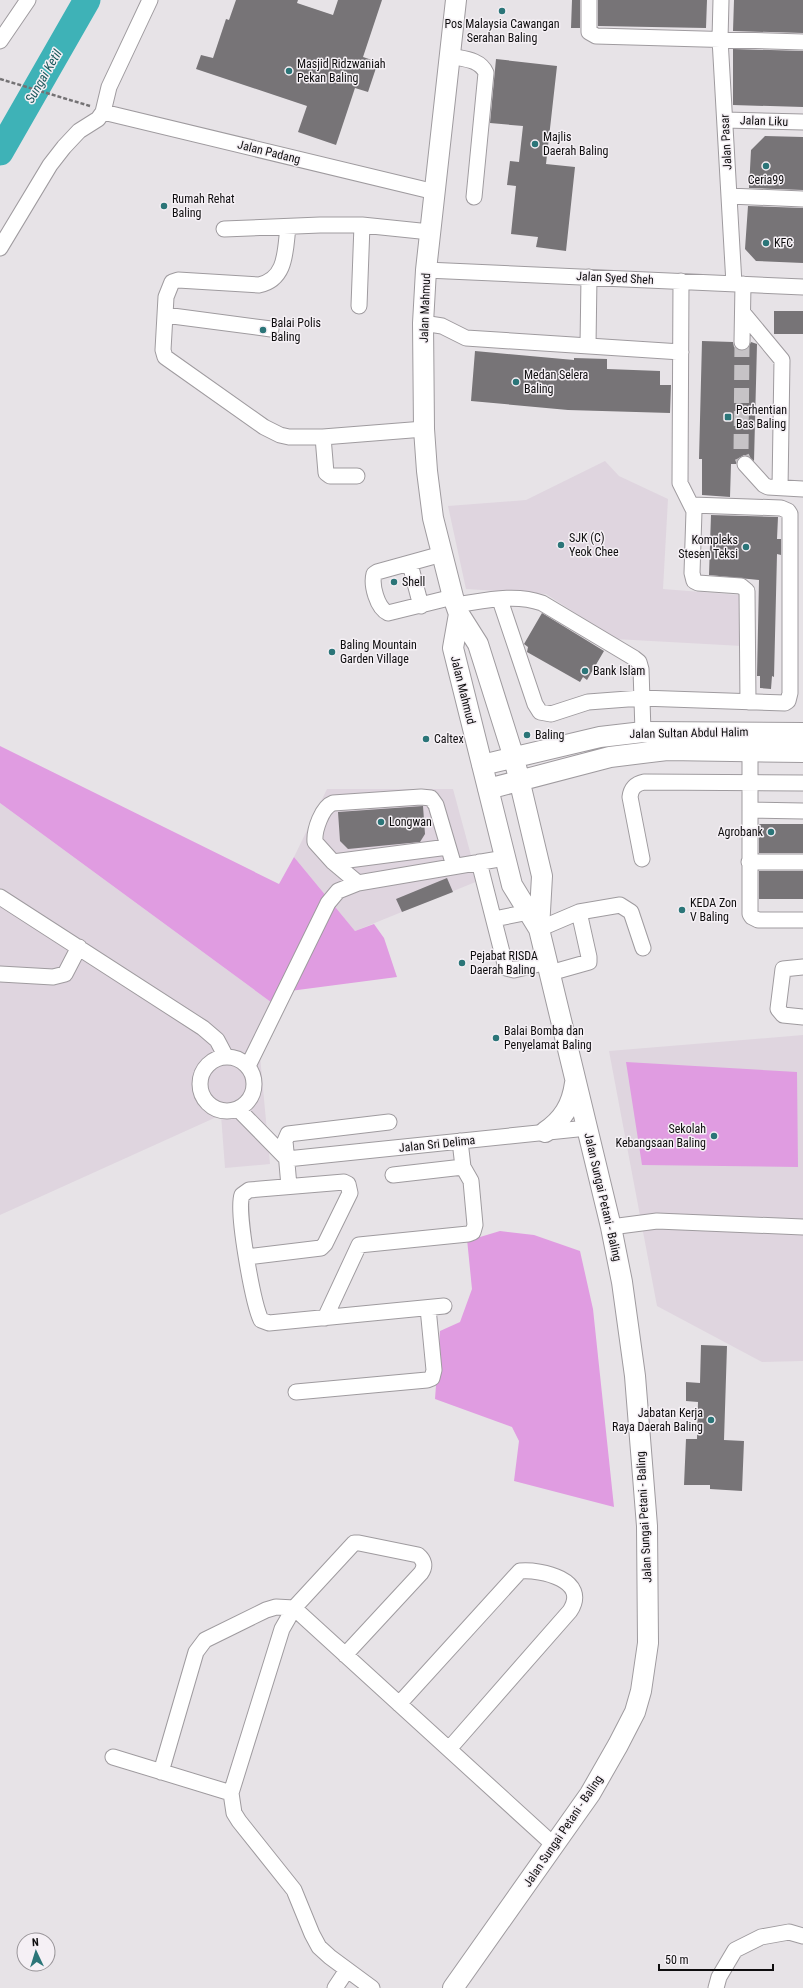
<svg xmlns="http://www.w3.org/2000/svg" width="803" height="1988" viewBox="0 0 803 1988" font-family="'Roboto Condensed',sans-serif">
<style>
.built{fill:#dfd5df}
.green{fill:#e09ce1}
.lines{fill:none;stroke-linecap:round;stroke-linejoin:round}
.river{stroke:#3eb2b7;stroke-width:27}
.building{fill:#777477}
.minor-tunnel{stroke:#c6c3c6;stroke-width:15;stroke-dasharray:15 8;stroke-linecap:butt}
.minor-casing{stroke:#9f9b9f;stroke-width:17}
.major-casing{stroke:#9f9b9f;stroke-width:22}
.path{stroke:#747274;stroke-width:2.5;stroke-dasharray:4 2;stroke-linecap:butt}
.minor{stroke:#fff;stroke-width:15}
.major{stroke:#fff;stroke-width:20}
.poi-dot{fill:#2b7578;stroke:#f5f0f5;stroke-width:1.5}
.labels{text-anchor:middle;stroke-width:3;stroke-linejoin:round;paint-order:stroke}
.poi-label{font-size:12px;fill:#0e0d0e;stroke:#f5f0f5;text-anchor:start}
.street-label{font-size:12px;fill:#0e0d0e;stroke:#f5f0f5}
.water-label{font-size:13px;font-style:italic;fill:#19595c;stroke:#f5f0f5}
</style>
<rect width="100%" height="100%" fill="#e7e3e7"/>
<path class="built" d="M605 461 619 476 668 499 663 589 739 595 742 646 615 639 546 594 466 589 448 506 526 500Z
M327 789H453L478 881 355 931 294 857Z
M0 803 279 1008 259 1045 270 1164 225 1168 221 1115 0 1215Z
M803 1035V1361L762 1362 657 1306 609 1051Z"/>
<path class="green" d="M0 746 279 884 294 857 355 931 374 924 384 938 397 977 290 991 279 1008 0 803Z
M626 1062 797 1072 798 1167 642 1165Z
M500 1231 534 1235 580 1251 593 1309 614 1507 514 1481 519 1441 512 1427 435 1399 440 1331 460 1322 472 1289 467 1239 480 1237Z"/>
<g class="lines">
<path class="river" d="M0 152 87 0"/>
</g>
<path class="building" d="M236 0H298L297 3 333 15 338 0H382L363 57 378 62 368 92 355 88 336 145 298 132 307 106 196 69 201 55 213 58 226 19 229 20Z
M572 0H580V28H571Z
M598 0H707L706 28 598 26Z
M734 0H803V33L733 31Z
M733 49 803 51V107L733 105Z
M496 59 557 66 546 164 575 167 566 251 536 247 538 237 511 234 516 186 507 185 510 161 519 162 523 126 490 123Z
M765 136 803 137V190L749 188 751 150Z
M748 206 803 208V263L756 261 745 249Z
M774 311H803V334H774Z
M702 341 733 342 734 347 741 351 747 350 751 342 757 344 754 461 748 456 744 455 739 458 736 464H731L730 497 702 495V459H699Z
M475 351 574 360V358L607 359V369L660 371V385H671L670 413 568 410 471 401Z
M711 515 778 517 777 539H781V555L777 554 774 677 772 676 771 689 760 688V676H757L759 580 709 575Z
M542 613 604 651 587 680 583 677 580 682 527 652 528 647 524 644Z
M423 806 425 834 420 842 348 849 340 841 338 812Z
M759 824H803V853H759Z
M759 871H803V899H759Z
M447 878 453 892 402 912 396 899Z
M701 1345 727 1346 724 1440 744 1441 742 1491 710 1489V1485H684L686 1439H697L698 1402 686 1401V1382L700 1383Z"/>
<g class="lines">
<path class="minor-tunnel" d="M742 342 741 455 745 464"/>
<g class="minor-casing">
<path id="minor" d="M589 0V32L596 36 803 42
M721 0 720 39 734 284
M0 41 28 0
M450 56C463 59 480 59 486 73L474 197
M103 112 435 192
M725 120 803 122
M729 196 803 199
M288 227C285 250 287 279 259 285L178 280 172 282 166 297 163 350 165 357 264 427 280 435 289 437H323L424 429
M224 229 320 225H362
M0 248 50 165 64 147 79 131 98 119 103 112 109 87 150 0
M426 270 803 287
M681 281 680 483 694 511 692 573 694 581 698 583 741 586 747 591 748 702
M359 306 362 225 430 232
M743 313 782 360 780 488
M165 315 271 329
M423 323 442 326 466 338 681 352
M742 342 743 284
M588 345 589 277
M323 437 326 473 330 476H357
M745 464 764 485 768 487 803 489
M442 554 377 572 374 574C371 585 377 608 388 613L453 597
M410 564 421 606
M500 600 535 704 540 712 551 714 588 702 641 698 785 703 788 701 790 693V514L788 511 781 508 692 505
M455 605C484 601 514 593 542 603L634 658 639 662 641 669 643 732
M750 751V914L752 917 758 920H803
M750 810 803 811
M642 859 630 797C631 788 635 784 644 782L803 783
M333 862 448 847
M479 862 506 968 514 970 547 962
M749 862H803
M358 883 333 862 315 842C314 830 322 807 333 803L421 797 431 798 436 805 454 866
M0 897 203 1028 217 1040 226 1057
M494 919 529 912
M539 929 579 912 620 905 631 912 643 948
M803 967 783 969 778 1009 783 1015 803 1017
M550 973 589 962V957L579 912
M0 974 53 977 65 974 79 947
M200 1084a27 27 0 1 1 54 0a27 27 0 1 1-54 0Z
M248 1066 328 903 338 891 358 883 505 858
M238 1109 287 1159 587 1128
M393 1175 463 1167 460 1141
M289 1186 285 1141 288 1134 389 1122
M611 1227 657 1221 803 1227
M247 1257 321 1248 325 1244 350 1193 348 1184 344 1182 249 1190 242 1195C236 1211 253 1303 261 1320L269 1323 444 1306
M325 1318 359 1245 468 1234 473 1232 475 1225 471 1181 463 1167
M296 1392 427 1380 432 1378 434 1370 428 1308
M399 1704 520 1571C541 1569 590 1580 570 1611L449 1749
M113 1757 231 1793 282 1629 294 1608 354 1543H359L418 1555C424 1560 426 1566 421 1573L345 1655
M161 1772 196 1652 205 1640 266 1610 276 1607 294 1608 555 1846
M231 1793 234 1813 239 1821 294 1890 312 1934 319 1947 330 1957 372 1988
M335 1988 347 1970
M716 1988 719 1977 735 1950 761 1937 789 1932 803 1936"/>
</g>
<g class="major-casing">
<path id="major" d="M459 614 453 648 512 885 539 929
M482 765 600 737 643 732 803 733
M488 789 610 757 667 750 803 752
M545 1132C563 1120 572 1105 575 1083
M453 1988 590 1794 618 1745 635 1712 641 1691 648 1643 647 1526 635 1376 622 1282 611 1227 539 929 542 876 514 758 478 644 459 614 453 597 433 518 427 471 424 429 423 323 426 270 456 0"/>
</g>
<path class="path" d="M0 79 90 106"/>
<use href="#minor" class="minor"/>
<use href="#major" class="major"/>
</g>
<g class="poi-dot">
<circle cx="502" cy="11" r="4"/>
<circle cx="289" cy="71" r="4"/>
<circle cx="535" cy="144" r="4"/>
<circle cx="766" cy="166" r="4"/>
<circle cx="164" cy="206" r="4"/>
<circle cx="766" cy="243" r="4"/>
<circle cx="263" cy="330" r="4"/>
<circle cx="516" cy="382" r="4"/>
<rect x="724" y="413" width="8" height="8" rx="2"/>
<circle cx="561" cy="545" r="4"/>
<circle cx="746" cy="547" r="4"/>
<circle cx="394" cy="582" r="4"/>
<circle cx="332" cy="652" r="4"/>
<circle cx="585" cy="671" r="4"/>
<circle cx="527" cy="735" r="4"/>
<circle cx="426" cy="739" r="4"/>
<circle cx="381" cy="822" r="4"/>
<circle cx="771" cy="832" r="4"/>
<circle cx="682" cy="910" r="4"/>
<circle cx="462" cy="963" r="4"/>
<circle cx="496" cy="1038" r="4"/>
<circle cx="714" cy="1136" r="4"/>
<circle cx="711" cy="1420" r="4"/>
</g>
<g class="labels">
<g class="poi-label">
<text x="502" y="28" text-anchor="middle">Pos Malaysia Cawangan<tspan x="502" dy="14">Serahan Baling</tspan></text>
<text x="297" y="68">Masjid Ridzwaniah<tspan x="297" dy="14">Pekan Baling</tspan></text>
<text x="543" y="141">Majlis<tspan x="543" dy="14">Daerah Baling</tspan></text>
<text x="766" y="184" text-anchor="middle">Ceria99</text>
<text x="172" y="203">Rumah Rehat<tspan x="172" dy="14">Baling</tspan></text>
<text x="774" y="247">KFC</text>
<text x="271" y="327">Balai Polis<tspan x="271" dy="14">Baling</tspan></text>
<text x="524" y="379">Medan Selera<tspan x="524" dy="14">Baling</tspan></text>
<text x="736" y="414">Perhentian<tspan x="736" dy="14">Bas Baling</tspan></text>
<text x="569" y="542">SJK (C)<tspan x="569" dy="14">Yeok Chee</tspan></text>
<text x="738" y="544" text-anchor="end">Kompleks<tspan x="738" dy="14">Stesen Teksi</tspan></text>
<text x="402" y="586">Shell</text>
<text x="340" y="649">Baling Mountain<tspan x="340" dy="14">Garden Village</tspan></text>
<text x="593" y="675">Bank Islam</text>
<text x="535" y="739">Baling</text>
<text x="434" y="743">Caltex</text>
<text x="389" y="826">Longwan</text>
<text x="763" y="836" text-anchor="end">Agrobank</text>
<text x="690" y="907">KEDA Zon<tspan x="690" dy="14">V Baling</tspan></text>
<text x="470" y="960">Pejabat RISDA<tspan x="470" dy="14">Daerah Baling</tspan></text>
<text x="504" y="1035">Balai Bomba dan<tspan x="504" dy="14">Penyelamat Baling</tspan></text>
<text x="706" y="1133" text-anchor="end">Sekolah<tspan x="706" dy="14">Kebangsaan Baling</tspan></text>
<text x="703" y="1417" text-anchor="end">Jabatan Kerja<tspan x="703" dy="14">Raya Daerah Baling</tspan></text>
</g>
<g class="street-label">
<text transform="translate(764 121) rotate(2)" y="4">Jalan Liku</text>
<text transform="translate(726 142) rotate(-93)" y="4">Jalan Pasar</text>
<text transform="translate(269 152) rotate(14)" y="4">Jalan Padang</text>
<text transform="translate(615 278) rotate(3)" y="4">Jalan Syed Sheh</text>
<text transform="translate(425 308) rotate(-88)" y="4">Jalan Mahmud</text>
<text transform="translate(463 690) rotate(76)" y="4">Jalan Mahmud</text>
<text transform="translate(689 733) rotate(-1)" y="4">Jalan Sultan Abdul Halim</text>
<text transform="translate(437 1144) rotate(-6)" y="4">Jalan Sri Delima</text>
<text transform="translate(603 1197) rotate(77)" y="4">Jalan Sungai Petani - Baling</text>
<text transform="translate(644 1517) rotate(-93)" y="4">Jalan Sungai Petani - Baling</text>
<text transform="translate(563 1831) rotate(-56)" y="4">Jalan Sungai Petani - Baling</text>
</g>
<g class="water-label">
<text transform="translate(43 76) rotate(-60)" y="5">Sungai Ketil</text>
</g>
</g>
<g transform="translate(36 1952) rotate(356)"><circle r="19" fill="#f5f0f5" stroke="#999599"/>
<path d="M0-3L7 15L0 10L-7 15Z" fill="#2b7578"/>
<text y="-6" font-size="11" font-weight="bold" text-anchor="middle" fill="#0e0d0e">N</text>
</g>
<path d="M659 1964v6h114v-6" fill="none" stroke="#0e0d0e" stroke-width="2"/>
<text x="665" y="1964" font-size="12" fill="#0e0d0e" stroke="#f5f0f5" stroke-width="3" paint-order="stroke">50 m</text>
</svg>
